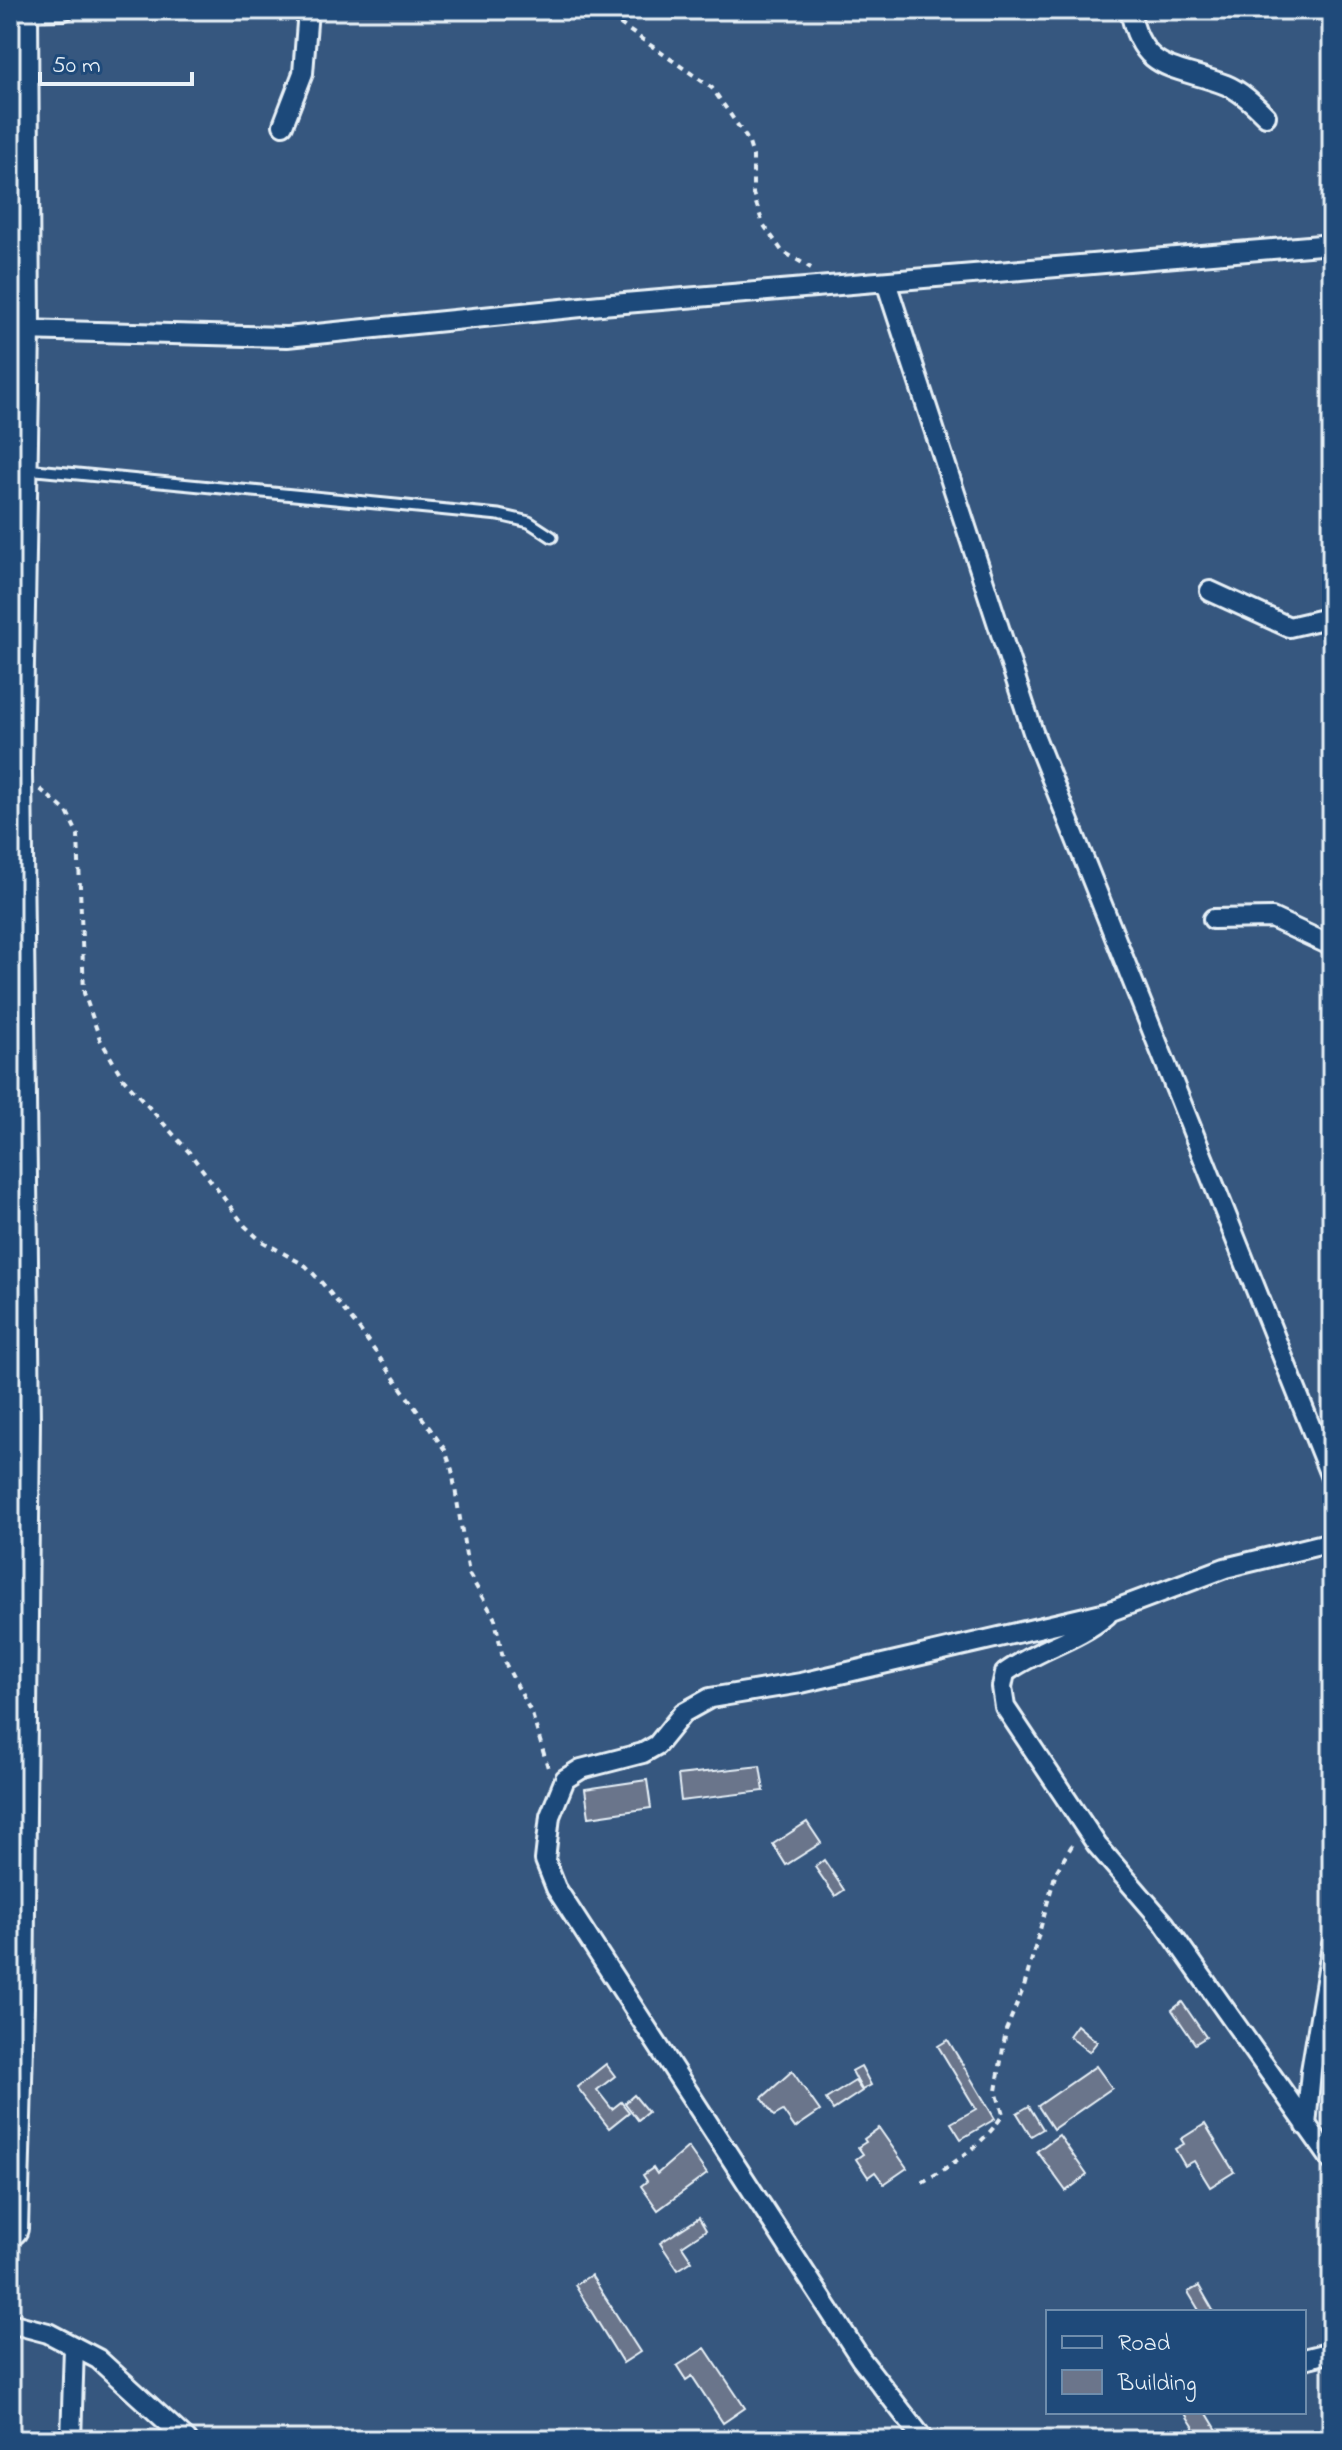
<svg xmlns="http://www.w3.org/2000/svg" width="1342" height="2450" viewBox="0 0 1342 2450" font-family="'Indie Flower',sans-serif">
<style>
.building{fill:#6b758b;stroke:#e8f1f8;stroke-width:2}
.lines{fill:none;stroke-linecap:round;stroke-linejoin:round}
.lane-casing{stroke:#e8f1f8;stroke-width:15}
.street-casing{stroke:#e8f1f8;stroke-width:24}
.highway-casing{stroke:#e8f1f8;stroke-width:40}
.path{stroke:#e8f1f8;stroke-width:4;stroke-dasharray:6 6;stroke-linecap:butt}
.lane{stroke:#1f4a7a;stroke-width:9}
.street{stroke:#1f4a7a;stroke-width:18}
.highway{stroke:#1f4a7a;stroke-width:34}
</style>
<rect width="100%" height="100%" fill="#36577f"/>
<filter id="ink" filterUnits="userSpaceOnUse"><feTurbulence type="fractalNoise" baseFrequency=".0125" numOctaves="2"/><feDisplacementMap in="SourceGraphic" scale="16" xChannelSelector="R" yChannelSelector="G"/><feConvolveMatrix kernelMatrix="1 2 1 2 8 2 1 2 1" color-interpolation-filters="sRGB"/></filter>
<g filter="url(#ink)">
<path class="building" d="M760 1766 764 1791 681 1801 678 1775Z
M647 1780 651 1808 589 1817 585 1789Z
M807 1822 821 1843 786 1865 773 1844Z
M824 1860 844 1890 835 1896 815 1867Z
M1182 2002 1206 2037 1195 2044 1172 2010Z
M1077 2025 1097 2042 1089 2052 1069 2036Z
M948 2040 995 2119 961 2139 951 2123 976 2109 938 2046Z
M606 2064 615 2076 597 2090 612 2109 621 2102 629 2112 609 2128 577 2087Z
M861 2066 871 2085 862 2090 852 2071Z
M1096 2066 1112 2088 1053 2129 1038 2106Z
M792 2071 820 2111 795 2128 783 2111 774 2116 762 2098Z
M855 2081 862 2091 833 2110 826 2099Z
M634 2095 648 2112 638 2120 625 2103Z
M1029 2106 1043 2129 1031 2136 1017 2113Z
M1205 2124 1234 2172 1210 2187 1194 2161 1185 2166 1175 2149 1184 2144 1181 2139Z
M879 2128 907 2168 884 2184 875 2172 868 2177 856 2159 863 2154 858 2147 866 2142 864 2139Z
M1059 2135 1087 2175 1066 2191 1037 2151Z
M688 2147 707 2174 658 2210 641 2186 647 2181 643 2175 653 2168 657 2174Z
M699 2218 706 2230 682 2246 692 2261 678 2270 660 2243Z
M591 2275 640 2352 623 2363 575 2285Z
M1199 2286 1214 2312H1200L1188 2292Z
M705 2348 745 2408 723 2423 692 2376 686 2380 677 2366Z
M1184 2412H1206L1223 2440H1202Z"/>
<g class="lines">
<g class="lane-casing">
<path id="lane" d="M26 469 499 515 529 522 552 537"/>
</g>
<g class="street-casing">
<path id="street" d="M1130 10C1142 74 1175 65 1226 85 1241 91 1254 104 1266 116
M20 11 64 10
M283 125 303 73 308 10
M886 282 1033 732 1332 1480
M22 330 287 337 601 305 1332 244
M1210 591 1289 627 1332 617
M1213 919 1272 918 1332 946
M1107 1615C1076 1641 1037 1649 1005 1673L1002 1687 1005 1707 1097 1845 1164 1923 1332 2161
M1306 2126 1311 2071 1332 1945
M10 2323 48 2333 98 2359 187 2440
M1304 2359 1332 2352
M71 2440 74 2347
M924 2440 861 2359 556 1888 545 1860 550 1816 565 1779 581 1769 643 1753 657 1745 683 1713 710 1698 801 1683 1111 1611 1225 1568 1332 1542"/>
</g>
<g class="highway-casing">
<path id="highway" d="M10 2228 16 2007 22 1422 14 773 22 330 20 10"/>
</g>
<path class="path" d="M600 10 712 88 748 140 753 156V194L763 224 782 251 811 268
M40 789 67 812 78 835 84 993 100 1039 122 1077 189 1152 245 1226 260 1240 306 1266 322 1283 360 1330 445 1450 452 1470 469 1574 495 1619 503 1659 532 1714 549 1771
M922 2182C950 2167 988 2141 1003 2114L996 2091 1006 2030 1024 1987 1056 1872 1074 1842"/>
<use href="#lane" class="lane"/>
<use href="#street" class="street"/>
<use href="#highway" class="highway"/>
</g>
</g>
<rect width="1342" height="2450" fill="none" stroke="#1f4a7a" stroke-width="40"/>
<rect x="20" y="20" width="1302" height="2410" fill="none" stroke="#e8f1f8" stroke-width="3" filter="url(#ink)"/>
<rect x="1046" y="2310" width="260" height="104" fill="#1f4a7a" stroke="#6f8dac" stroke-width="2"/>
<rect x="1062" y="2336" width="40" height="12" fill="#1f4a7a" stroke="#6f8dac" stroke-width="2"/>
<text x="1118" y="2350" font-size="24" fill="#e8f1f8">Road</text>
<rect x="1062" y="2370" width="40" height="24" fill="#6b758b" stroke="#6f8dac" stroke-width="2"/>
<text x="1118" y="2390" font-size="24" fill="#e8f1f8">Building</text>
<path d="M40 72v12h152v-12" fill="none" stroke="#e8f1f8" stroke-width="4"/>
<text x="52" y="72" font-size="24" fill="#e8f1f8" stroke="#1f4a7a" stroke-width="6" paint-order="stroke">50 m</text>
</svg>
